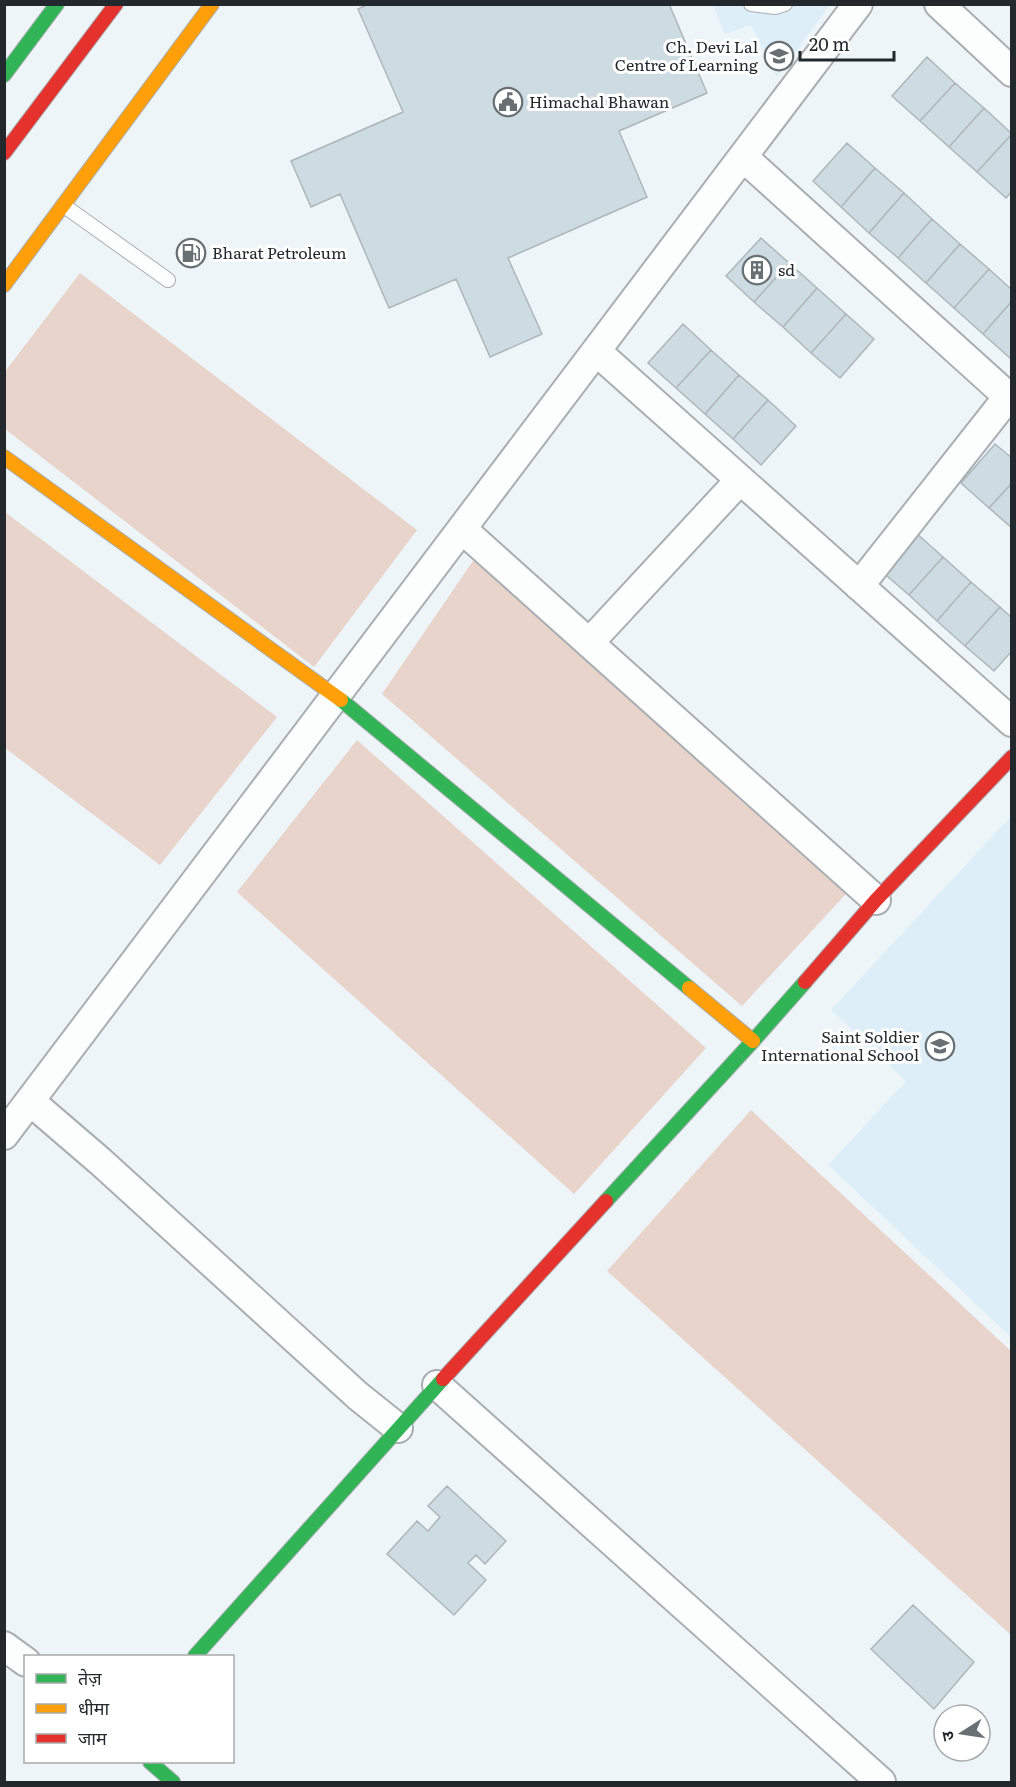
<svg xmlns="http://www.w3.org/2000/svg" width="1016" height="1787" viewBox="0 0 1016 1787" font-family="Literata,'Noto Sans Devanagari',serif">
<style>
.built{fill:#ddeef8}
.green{fill:#e8d4cb}
.building{fill:#cddbe2;stroke:#afb6b9;stroke-width:1.5}
.lines{fill:none;stroke-linecap:round;stroke-linejoin:round}
.lane-casing{stroke:#a8aeb2;stroke-width:16}
.street-casing{stroke:#a8aeb2;stroke-width:32}
.fast-casing{stroke:#a8aeb2;stroke-width:16}
.slow-casing{stroke:#a8aeb2;stroke-width:16}
.jam-casing{stroke:#a8aeb2;stroke-width:16}
.lane{stroke:#fcfefe;stroke-width:14}
.street{stroke:#fcfefe;stroke-width:28}
.fast{stroke:#30b455;stroke-width:14}
.slow{stroke:#ff9f0a;stroke-width:14}
.jam{stroke:#e5322d;stroke-width:14}
.labels{text-anchor:middle;stroke-width:6;stroke-linejoin:round;paint-order:stroke}
.poi-label{font-size:16px;fill:#22282c;stroke:#fff;text-anchor:start}
</style>
<rect width="100%" height="100%" fill="#edf5f9"/>
<path class="built" d="M713 5H830L777 77 751 25 725 34Z
M1011 816V1337L828 1165 906 1081 831 1010Z"/>
<path class="green" d="M80 273 417 530 314 667 5 429 4 373Z
M5 512 277 717 160 865 5 748Z
M475 558 846 894 742 1006 382 694Z
M357 740 706 1048 574 1194 237 892Z
M751 1110 1011 1351V1635L607 1271Z"/>
<path class="building" d="M369 4H669L707 93 619 131 647 197 508 258 542 334 490 357 456 279 389 308 340 194 311 207 291 161 403 112 358 9Z
M927 57 955 83 920 121 892 96Z
M955 83 984 108 949 147 920 121Z
M984 108 1012 134 977 172 949 147Z
M1012 134V191L1006 198 977 172Z
M847 143 875 168 841 207 813 181Z
M875 168 904 193 869 233 841 207Z
M904 193 932 219 898 258 869 233Z
M932 219 960 244 926 283 898 258Z
M761 238 789 263 754 302 726 276Z
M960 244 989 269 954 308 926 283Z
M789 263 817 288 783 327 754 302Z
M989 269 1012 290V301L983 334 954 308Z
M817 288 846 314 811 353 783 327Z
M1012 301V358L1011 359 983 334Z
M846 314 874 339 840 378 811 353Z
M683 324 711 350 676 388 648 363Z
M711 350 739 375 705 414 676 388Z
M739 375 768 400 733 439 705 414Z
M768 400 796 426 761 465 733 439Z
M995 444 1012 458V483L989 508 961 483Z
M1012 483V528L989 508Z
M915 532 943 557 909 595 880 570Z
M943 557 971 582 937 621 909 595Z
M971 582 1000 607 965 646 937 621Z
M1000 607 1012 618V651L994 671 965 646Z
M447 1486 506 1541 485 1564 476 1555 468 1563 486 1580 454 1615 387 1554 417 1521 428 1531 440 1517 428 1506Z
M913 1605 974 1662 934 1709 871 1649Z"/>
<g class="lines">
<g class="lane-casing">
<path id="lane" d="M751 4 775 7 785 4
M63 205 168 280"/>
</g>
<g class="street-casing">
<path id="street" d="M939 4 1012 72
M743 157 1012 400
M596 351 1012 722
M462 529 876 900
M859 586 1008 397
M589 643 740 480
M30 1101 101 1162 358 1396 398 1428
M4 1135 858 4
M437 1385 881 1782
M4 1646 26 1662"/>
</g>
<g class="fast-casing">
<path id="fast" d="M4 75 57 4
M341 700 689 988
M606 1201 753 1041 805 982
M195 1656 443 1379
M150 1762 173 1782"/>
</g>
<g class="slow-casing">
<path id="slow" d="M4 285 212 4
M4 457 341 700
M689 988 753 1041"/>
</g>
<g class="jam-casing">
<path id="jam" d="M4 153 116 4
M805 982 876 900 1012 757
M443 1379 606 1201"/>
</g>
<use href="#lane" class="lane"/>
<use href="#street" class="street"/>
<use href="#fast" class="fast"/>
<use href="#slow" class="slow"/>
<use href="#jam" class="jam"/>
</g>
<defs>
<g id="university-ring" transform="scale(1.5)"><circle r="9.5" fill="#fff" stroke="#697074" stroke-width="1.5"/><path d="M0-5L7-2L0 1L-7-2ZM-4 1L0 2.5L4 1V4Q0 6-4 4Z" fill="#697074"/></g>
<g id="civic-ring" transform="scale(1.5)"><circle r="9.5" fill="#fff" stroke="#697074" stroke-width="1.5"/><path d="M-.6-6.5H3V-4.5H.6V-3L4-1V1h2V6H-6V1h2V-1L-.6-3ZM-1.2 2.5V6h2.4V2.5Z" fill="#697074"/></g>
<g id="fuel-ring" transform="scale(1.5)"><circle r="9.5" fill="#fff" stroke="#697074" stroke-width="1.5"/><path d="M-5.5-6h7V0h2V4h1.3V-2.5L3-4.5l.8-.8L6-3V5H2.5V1h-1V6h-7ZM-4.2-4.7v3.2H.2V-4.7Z" fill="#697074"/></g>
<g id="building-ring" transform="scale(1.5)"><circle r="9.5" fill="#fff" stroke="#697074" stroke-width="1.5"/><path d="M-4-6H4V6H1V3H-1V6H-4ZM-2.5-4.3h1.7v1.8h-1.7ZM.8-4.3h1.7v1.8H.8ZM-2.5-1h1.7V.8h-1.7ZM.8-1h1.7V.8H.8Z" fill="#697074"/></g>
<g id="school-ring" transform="scale(1.5)"><circle r="9.5" fill="#fff" stroke="#697074" stroke-width="1.5"/><path d="M0-5L7-2L0 1L-7-2ZM-4 1L0 2.5L4 1V4Q0 6-4 4Z" fill="#697074"/></g>
</defs>
<g fill-rule="evenodd">
<use href="#university-ring" x="779" y="56"/>
<use href="#civic-ring" x="508" y="102"/>
<use href="#fuel-ring" x="191" y="253"/>
<use href="#building-ring" x="757" y="270"/>
<use href="#school-ring" x="940" y="1046"/>
</g>
<g class="labels">
<g class="poi-label">
<text x="758" y="53" text-anchor="end">Ch. Devi Lal<tspan x="758" dy="18">Centre of Learning</tspan></text>
<text x="529" y="108">Himachal Bhawan</text>
<text x="212" y="259">Bharat Petroleum</text>
<text x="778" y="276">sd</text>
<text x="919" y="1043" text-anchor="end">Saint Soldier<tspan x="919" dy="18">International School</tspan></text>
</g>
</g>
<rect width="1016" height="1787" fill="none" stroke="#22282c" stroke-width="12"/>
<rect x="24" y="1655" width="210" height="108" fill="#ffffff" stroke="#a7a9ab" stroke-width="1.5"/>
<rect x="36" y="1674" width="30" height="9" fill="#30b455" stroke="#a7a9ab" stroke-width="1.5"/>
<text x="78" y="1685" font-size="18" fill="#22282c">तेज़</text>
<rect x="36" y="1704" width="30" height="9" fill="#ff9f0a" stroke="#a7a9ab" stroke-width="1.5"/>
<text x="78" y="1715" font-size="18" fill="#22282c">धीमा</text>
<rect x="36" y="1734" width="30" height="9" fill="#e5322d" stroke="#a7a9ab" stroke-width="1.5"/>
<text x="78" y="1745" font-size="18" fill="#22282c">जाम</text>
<g transform="translate(962 1733) rotate(258)"><circle r="28" fill="#ffffff" stroke="#a7a9ab" stroke-width="1.5"/>
<path d="M0-4.5L10 22L0 15L-10 22Z" fill="#697074"/>
<text y="-9" font-size="16" font-weight="bold" text-anchor="middle" fill="#22282c">उ</text>
</g>
<path d="M800 51v9h94v-9" fill="none" stroke="#22282c" stroke-width="3"/>
<text x="809" y="51" font-size="18" fill="#22282c" stroke="#ffffff" stroke-width="4.5" paint-order="stroke">20 m</text>
</svg>
